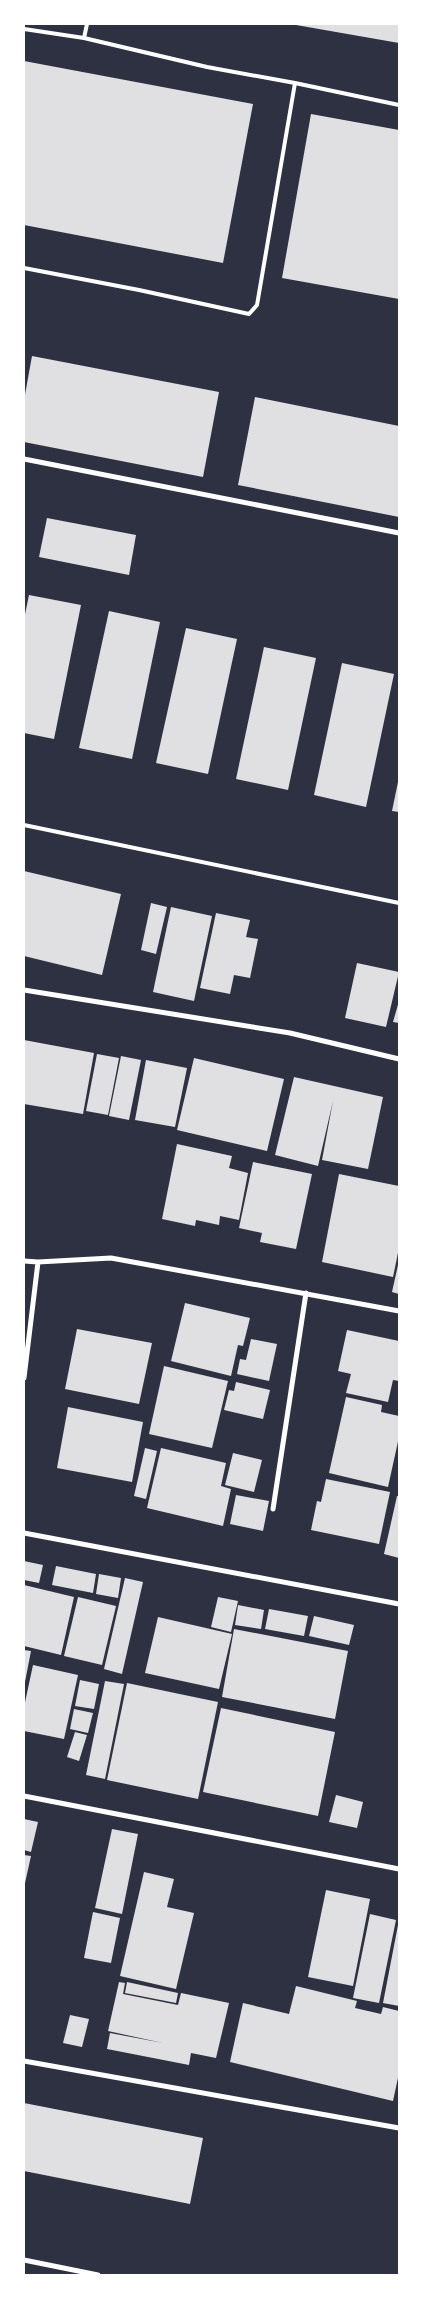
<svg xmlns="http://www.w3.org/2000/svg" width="423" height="2299" viewBox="0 0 423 2299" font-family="Arial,sans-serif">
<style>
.building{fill:#e0e0e3}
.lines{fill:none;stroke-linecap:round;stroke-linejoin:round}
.service{stroke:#fff;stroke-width:4}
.minor{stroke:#fff;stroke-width:5}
</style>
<rect width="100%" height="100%" fill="#2d3142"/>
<path class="building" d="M296 24H399V43L296 25Z
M24 61 253 104 223 263 24 225Z
M311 114 399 130V299L282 278Z
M32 356 219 392 203 477 24 442V400Z
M255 397 399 426V517L238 485Z
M47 518 136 535 129 575 39 557Z
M29 595 81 605 54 739 24 733V619Z
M109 611 160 622 132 759 79 748Z
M186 628 237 639 208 774 156 763Z
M264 647 316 658 288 790 236 779Z
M342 663 394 674 366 807 314 795Z
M398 782H399V812L392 811Z
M24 871 121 894 102 975 24 956Z
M151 903 167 907 156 954 141 950Z
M171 907 212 916 194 1001 153 992Z
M216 913 250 920 246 937 258 939 250 978 234 975 230 994 200 988Z
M357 963 399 972 386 1027 345 1018Z
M399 1001V1023L393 1022Z
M24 1040 94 1053 83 1114 24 1104Z
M97 1054 119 1058 108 1115 86 1111Z
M121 1056 141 1060 129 1120 109 1116Z
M194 1058 284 1079 267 1151 177 1130Z
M146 1060 187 1068 175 1127 135 1120Z
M294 1077 383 1097 368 1169 322 1160 333 1101 318 1166 275 1155Z
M177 1144 232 1156 229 1168 248 1173 239 1220 220 1216 219 1225 196 1220 195 1226 162 1219Z
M253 1162 312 1174 296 1249 260 1242 262 1233 239 1228Z
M339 1174 399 1186V1248L393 1277 322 1262Z
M398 1265H399V1294L392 1292Z
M185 1303 250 1318 243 1346 238 1345 231 1376 171 1361Z
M77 1329 152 1343 139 1404 65 1389Z
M347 1330 399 1341V1381L393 1380 388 1402 346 1393 351 1374 338 1371Z
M251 1339 277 1344 269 1381 237 1374 240 1359 246 1360Z
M164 1366 228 1381 212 1448 149 1434Z
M236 1382 270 1390 263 1419 224 1410 229 1390 234 1391Z
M346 1397 382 1405 381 1412 399 1416V1437L388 1487 329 1473Z
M68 1407 143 1422 132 1482 57 1468Z
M145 1448 157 1451 146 1499 134 1496Z
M161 1448 226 1463 221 1486 231 1489 223 1526 147 1508Z
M233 1453 262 1460 254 1492 225 1485Z
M326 1479 390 1492 379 1544 311 1530 317 1501 321 1502Z
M236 1495 269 1501 263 1531 230 1524Z
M397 1496H399V1558L384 1554Z
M24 1561 43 1565 39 1583 24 1580Z
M56 1566 96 1574 93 1593 52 1585Z
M99 1574 121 1578 118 1598 96 1594Z
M125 1578 143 1582 122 1674 104 1669Z
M24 1585 74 1597 61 1655 24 1646Z
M78 1597 116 1606 102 1665 64 1656Z
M218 1597 238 1601 231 1632 211 1627Z
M238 1605 264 1610 261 1629 235 1625Z
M269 1609 308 1616 304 1636 265 1629Z
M314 1616 354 1625 349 1645 309 1636Z
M158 1617 232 1634 219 1689 145 1673Z
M234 1629 348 1651 335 1719 222 1697Z
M24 1650 31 1651 25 1682H24Z
M33 1665 78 1675 64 1739 24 1731V1707Z
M80 1680 99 1684 94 1709 75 1706Z
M105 1681 124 1684 105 1779 86 1775Z
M127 1683 218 1702 198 1799 107 1780Z
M221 1708 335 1732 318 1816 203 1792Z
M74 1709 93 1713 88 1733 70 1729Z
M75 1732 87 1735 79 1761 67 1757Z
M336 1795 363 1802 357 1828 329 1822Z
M24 1819 38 1822 31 1852 24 1850Z
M112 1829 138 1834 122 1914 95 1908Z
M24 1855 31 1856 25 1883H24Z
M144 1872 174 1879 167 1907 194 1913 176 1989 120 1976Z
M326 1890 370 1899 353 1986 308 1977Z
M93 1912 120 1918 111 1963 84 1958Z
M370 1914 396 1920 379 2003 353 1998Z
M398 1925 399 1926V2006L383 2003Z
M119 1982 125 1983 123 1994 178 2005 181 1993 229 2003 216 2058 191 2053 189 2065 107 2049 110 2033 163 2043 108 2031Z
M127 1982 178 1993 176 2003 125 1993Z
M296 1986 357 2001 355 2008 381 2014 383 2007 399 2011V2073L393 2101 230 2062 243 2003 289 2014Z
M70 2015 89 2019 82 2047 63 2043Z
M24 2103 203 2138 190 2204 24 2171Z"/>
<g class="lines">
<path class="service" d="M24 29 84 38 207 67 295 83 399 105
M84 38 87 24
M24 268 139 290 249 314 257 305 295 83
M24 825 399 903"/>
<path class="minor" d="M24 459 399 533
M24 990 290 1033 399 1059
M24 1261 38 1262 111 1258 399 1311
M24 1378 38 1262
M273 1509 306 1293
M24 1533 399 1604
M24 1796 399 1869
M24 2061 399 2128
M24 2260 98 2275"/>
</g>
<rect width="423" height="2299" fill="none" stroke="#ffffff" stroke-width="50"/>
</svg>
